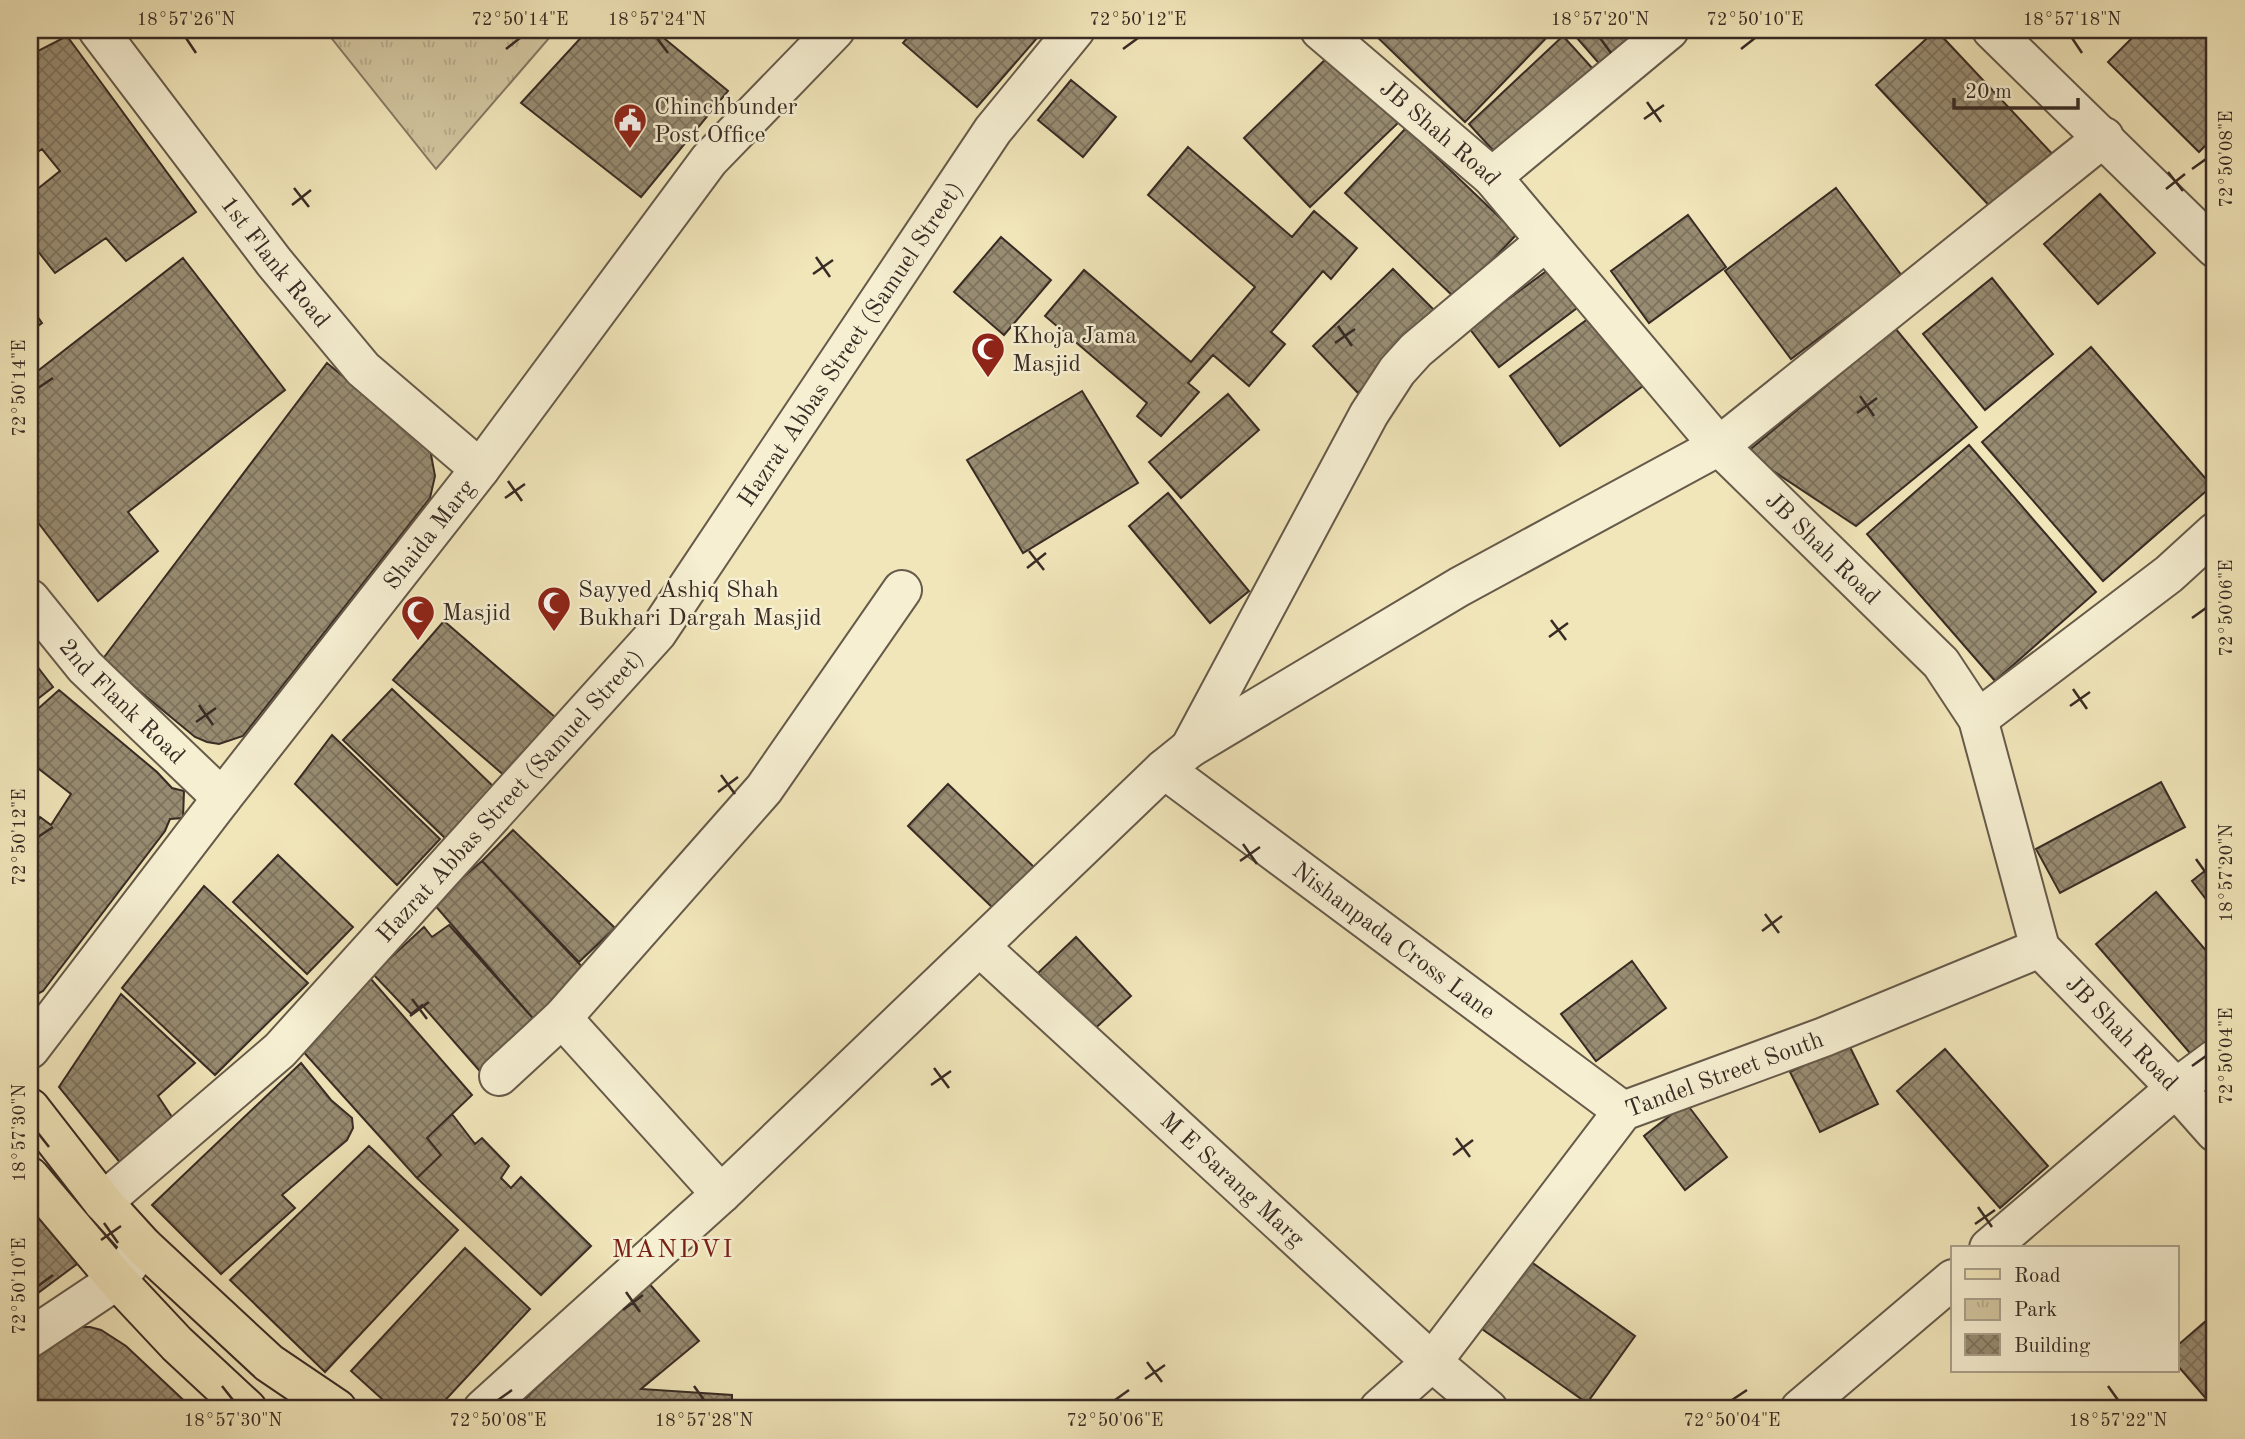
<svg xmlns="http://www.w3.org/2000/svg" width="2245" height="1439" viewBox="0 0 2245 1439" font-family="'Old Standard TT',serif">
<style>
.park{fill:url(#park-tufts);stroke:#857862;stroke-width:2}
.building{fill:url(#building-cross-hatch);stroke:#382b24;stroke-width:2}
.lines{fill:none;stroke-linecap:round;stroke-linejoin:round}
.minor-casing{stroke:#665a4a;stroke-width:42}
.major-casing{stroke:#382b24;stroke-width:42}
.minor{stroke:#f6efd2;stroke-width:38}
.major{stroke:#f1e6ba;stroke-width:38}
.ticks{fill:none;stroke:#382b24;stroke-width:2.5}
.labels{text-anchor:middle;stroke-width:5;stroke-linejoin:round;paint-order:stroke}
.poi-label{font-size:24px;fill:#382b24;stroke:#f6efd2;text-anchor:start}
.street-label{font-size:24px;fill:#382b24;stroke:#f6efd2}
.neighbourhood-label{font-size:26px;letter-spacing:2px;fill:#7a1f14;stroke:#f6efd2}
.neatline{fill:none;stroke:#382b24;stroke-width:2.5}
.ticks-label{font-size:18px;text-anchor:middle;fill:#382b24}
</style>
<defs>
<pattern id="park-tufts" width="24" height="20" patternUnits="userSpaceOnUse" patternTransform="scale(1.75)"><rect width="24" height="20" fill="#d2c6a0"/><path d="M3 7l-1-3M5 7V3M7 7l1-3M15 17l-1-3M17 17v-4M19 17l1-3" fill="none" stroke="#b5aa8a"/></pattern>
<pattern id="building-cross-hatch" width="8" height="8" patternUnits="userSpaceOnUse" patternTransform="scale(1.75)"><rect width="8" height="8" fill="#988c72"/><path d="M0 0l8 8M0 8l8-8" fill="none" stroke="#7d735d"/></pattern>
</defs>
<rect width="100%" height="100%" fill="#f1e6ba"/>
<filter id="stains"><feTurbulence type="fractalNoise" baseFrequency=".00286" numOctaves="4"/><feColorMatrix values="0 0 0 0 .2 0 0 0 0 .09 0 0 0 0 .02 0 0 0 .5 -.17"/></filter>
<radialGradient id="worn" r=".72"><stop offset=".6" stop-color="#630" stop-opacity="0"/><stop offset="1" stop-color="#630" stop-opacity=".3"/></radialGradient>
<path class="park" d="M325 30H556L436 169Z"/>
<path class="building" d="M588 30H654L728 91 641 197 521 103Z
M914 30H1044L977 107 903 43Z
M1370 30H1554L1465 122Z
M1570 30H1649L1604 69Z
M1936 30 2057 159 1998 215 1876 85Z
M2140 30H2215V136L2199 152 2108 62Z
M67 36 196 212 126 261 106 238 55 273 30 241V195L60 171 42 149 30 157V55Z
M1563 36 1593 69 1499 157 1469 124Z
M1333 52 1399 122 1310 207 1244 138Z
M1071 80 1116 117 1083 157 1038 120Z
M1406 128 1517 234 1456 299 1345 193Z
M1188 147 1292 237 1314 211 1357 248 1331 279 1323 271 1271 332 1285 344 1249 386 1213 355 1188 383 1199 392 1161 436 1137 416 1147 403 1045 316 1084 270 1191 362 1255 287 1148 195Z
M1836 188 1902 276 1791 359 1725 271Z
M2100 194 2155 253 2098 304 2044 244Z
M1688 215 1726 267 1649 323 1611 271Z
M1001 237 1051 280 1004 335 954 292Z
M183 258 285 390 128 512 158 551 98 601 30 512V377Z
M1556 264 1585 302 1499 367 1469 328Z
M1393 269 1439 315 1358 393 1313 346Z
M1992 278 2053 354 1985 410 1923 334Z
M30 306 42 323 30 332Z
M1592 316 1643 386 1560 446 1510 376Z
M1895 328 1977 427 1856 526 1746 453Z
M2091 347 2212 486 2103 581 1982 442Z
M327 363 430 449 435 476 430 498 243 736 219 744 207 742 195 737 102 660Z
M1082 391 1138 483 1023 553 967 460Z
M1228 394 1259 430 1181 498 1149 462Z
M1969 445 2096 592 1995 681 1867 534Z
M1168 493 1249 591 1210 623 1129 526Z
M444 621 555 717 505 776 393 680Z
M30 657 53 687 30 705Z
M392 689 495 788 446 839 343 740Z
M59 690 157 772 172 788 184 791 183 818 170 819 165 831 43 991 30 998V836L40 817 51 825 71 794 30 762V716Z
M332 735 440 839 397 885 295 784Z
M2161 782 2185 827 2060 893 2036 849Z
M948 784 1036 869 996 911 908 826Z
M513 830 615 928 579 962 482 861Z
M278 855 353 927 307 974 233 902Z
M482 861 587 972 538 1024 433 903Z
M2215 863V911L2192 881Z
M204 886 308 983 215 1075 122 988Z
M2156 892 2215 961V1043L2196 1060 2096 944Z
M449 925 538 1024 485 1077 422 1005 411 1014 373 974 424 927 432 937Z
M1076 937 1131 996 1091 1032 1038 973Z
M1632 961 1666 1008 1596 1061 1561 1014Z
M370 978 472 1095 427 1138 441 1155 417 1178 300 1048Z
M121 994 195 1063 158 1096 174 1120 122 1165 59 1087Z
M1848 1043 1878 1104 1820 1132 1790 1072Z
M1945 1049 2048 1166 2000 1208 1897 1091Z
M301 1063 331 1100 352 1118 353 1128 347 1140 282 1195 295 1208 221 1274 152 1205Z
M1686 1103 1727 1157 1685 1190 1644 1136Z
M452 1114 475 1144 482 1138 509 1166 501 1178 511 1188 521 1177 591 1246 541 1295 417 1178 441 1155 427 1138Z
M369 1146 458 1230 325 1372 230 1280Z
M30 1202 77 1264 30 1299Z
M465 1248 530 1309 437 1409H393L351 1371Z
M1520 1254 1635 1336 1587 1403 1472 1322Z
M646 1280 699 1341 641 1389 732 1395V1409H515Z
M2215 1313V1409L2177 1365V1346Z
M78 1327H90L101 1330 126 1346 193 1409H30V1363L69 1331Z"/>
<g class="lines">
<g class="minor-casing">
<g id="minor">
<path id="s1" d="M98 30 274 262 363 369 480 469"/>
<path id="s2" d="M1320 30 1492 177 1719 446 1941 663 1978 719 2040 948 2176 1088 2215 1132"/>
<path d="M1992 30 2215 248"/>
<path d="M1492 177 1669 30"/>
<path id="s3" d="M30 599 85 667 222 798"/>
<path d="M1978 719 2169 574 2215 532"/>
<path d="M1190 748 1369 414 1397 371 1416 350 1546 241"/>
<path id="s4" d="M1164 769 1623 1111"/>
<path id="s5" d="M980 947 1432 1362 1488 1409"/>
<path d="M562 1018 721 1194"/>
<path id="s6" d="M30 1049 222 798 480 469 709 160 835 30"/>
<path d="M499 1076 562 1018 764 789 902 590"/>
<path id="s7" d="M103 1202 280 1050 657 633 993 130 1075 30"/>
<path d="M1989 1248 2176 1088 2215 1059"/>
<path d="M30 1338 117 1280 143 1246"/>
<path d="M483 1409 721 1194 1164 769 1190 748 1459 587 1719 446 2104 137"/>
<path id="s8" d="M1379 1409 1432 1362 1623 1111 1824 1037 2040 948"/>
<path d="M1800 1409 1953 1279"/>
</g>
</g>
<g class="major-casing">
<path id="major" d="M30 1108 103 1202 143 1246 269 1363 337 1409
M30 1177 117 1280 177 1344 247 1409"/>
</g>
<use href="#minor" class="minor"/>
<use href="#major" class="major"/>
</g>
<path class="ticks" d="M186 38 196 53M657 38 668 53M1600 38 1611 53M2072 38 2082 53M506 49 520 38M1123 49 1138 38M1741 49 1755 38M1647 102 1661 122M1644 119 1664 105M2192 169 2206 159M2168 172 2183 191M294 188 309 207M2166 189 2185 174M292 205 311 190M816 257 830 277M813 274 833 260M1338 326 1352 346M1335 343 1355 329M38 388 53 378M1860 396 1874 416M1857 413 1877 398M508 481 522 501M505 498 525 484M1029 551 1044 570M1027 568 1046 553M2192 618 2206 608M1551 620 1566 640M1549 637 1568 623M2073 689 2087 709M199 705 213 725M2070 706 2090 692M196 722 216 708M721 775 735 794M718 792 738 777M38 837 53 827M1243 844 1257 864M2196 859 2206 873M1240 861 1260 847M1765 914 1779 933M1762 931 1782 916M412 999 427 1019M410 1016 429 1002M2192 1066 2206 1056M934 1068 949 1088M931 1085 951 1071M38 1133 49 1147M1456 1138 1470 1157M1453 1155 1473 1140M1978 1207 1992 1227M104 1223 118 1243M1975 1224 1995 1210M101 1240 121 1226M38 1286 53 1275M626 1292 640 1312M623 1310 643 1295M1147 1362 1162 1382M1145 1379 1165 1365M222 1386 233 1400M694 1386 704 1400M2108 1386 2118 1400M498 1400 512 1390M1115 1400 1129 1390M1732 1400 1747 1390"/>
<defs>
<g id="civic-pin" transform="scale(1.75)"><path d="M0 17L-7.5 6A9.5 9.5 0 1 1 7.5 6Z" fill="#8f2418" stroke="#f6efd2"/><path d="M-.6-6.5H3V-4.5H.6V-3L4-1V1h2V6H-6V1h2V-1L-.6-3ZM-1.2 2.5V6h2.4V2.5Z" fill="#fff"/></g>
<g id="mosque-pin" transform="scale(1.75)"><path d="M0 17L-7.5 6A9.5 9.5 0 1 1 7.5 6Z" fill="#8f2418" stroke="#f6efd2"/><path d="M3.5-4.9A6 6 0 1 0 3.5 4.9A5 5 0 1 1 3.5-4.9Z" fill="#fff"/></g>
</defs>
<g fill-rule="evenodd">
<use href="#civic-pin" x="630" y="120"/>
<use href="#mosque-pin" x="988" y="349"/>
<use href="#mosque-pin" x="554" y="603"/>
<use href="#mosque-pin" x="418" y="612"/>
</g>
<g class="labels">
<g class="poi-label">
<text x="654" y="114">Chinchbunder<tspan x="654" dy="28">Post Office</tspan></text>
<text x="1012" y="343">Khoja Jama<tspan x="1012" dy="28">Masjid</tspan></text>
<text x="578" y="597">Sayyed Ashiq Shah<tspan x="578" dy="28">Bukhari Dargah Masjid</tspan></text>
<text x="442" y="620">Masjid</text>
</g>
<g class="street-label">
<text dy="8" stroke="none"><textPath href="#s2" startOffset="158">JB Shah Road</textPath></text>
<text dy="8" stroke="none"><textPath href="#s1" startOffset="292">1st Flank Road</textPath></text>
<text dy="8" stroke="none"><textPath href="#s7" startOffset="1143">Hazrat Abbas Street (Samuel Street)</textPath></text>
<text dy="8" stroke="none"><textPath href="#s6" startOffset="651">Shaida Marg</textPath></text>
<text dy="8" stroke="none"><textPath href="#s2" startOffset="724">JB Shah Road</textPath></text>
<text dy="8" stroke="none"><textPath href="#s3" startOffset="138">2nd Flank Road</textPath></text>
<text dy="8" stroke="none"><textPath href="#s7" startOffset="576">Hazrat Abbas Street (Samuel Street)</textPath></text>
<text dy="8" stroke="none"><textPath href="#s4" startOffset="287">Nishanpada Cross Lane</textPath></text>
<text dy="8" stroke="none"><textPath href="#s2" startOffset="1311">JB Shah Road</textPath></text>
<text dy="8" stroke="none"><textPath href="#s8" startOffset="494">Tandel Street South</textPath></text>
<text dy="8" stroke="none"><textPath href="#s5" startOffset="343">M E Sarang Marg</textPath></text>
</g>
<g class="neighbourhood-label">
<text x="673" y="1257">MANDVI</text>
</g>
</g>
<rect width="2245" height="1439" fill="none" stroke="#f1e6ba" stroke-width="77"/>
<rect x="1951" y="1246" width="228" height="126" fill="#f6efd2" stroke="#aaa18c" stroke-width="2"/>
<rect x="1965" y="1269" width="35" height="10" fill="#f1e6ba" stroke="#aaa18c" stroke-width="2"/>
<text x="2014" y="1282" font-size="21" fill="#382b24">Road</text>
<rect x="1965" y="1299" width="35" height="21" fill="url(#park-tufts)" stroke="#aaa18c" stroke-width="2"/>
<text x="2014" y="1316" font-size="21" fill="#382b24">Park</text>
<rect x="1965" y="1334" width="35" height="21" fill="url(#building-cross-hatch)" stroke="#aaa18c" stroke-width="2"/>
<text x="2014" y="1352" font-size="21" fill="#382b24">Building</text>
<path d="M1954 98v10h124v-10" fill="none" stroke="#382b24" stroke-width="3.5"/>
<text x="1965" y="98" font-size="21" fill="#382b24" stroke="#f6efd2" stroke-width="5" paint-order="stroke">20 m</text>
<rect x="38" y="38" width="2168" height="1362" class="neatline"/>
<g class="ticks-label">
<text x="186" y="25">18°57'26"N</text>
<text x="520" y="25">72°50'14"E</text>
<text x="657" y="25">18°57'24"N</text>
<text x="1138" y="25">72°50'12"E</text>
<text x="1600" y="25">18°57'20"N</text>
<text x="1755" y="25">72°50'10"E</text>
<text x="2072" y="25">18°57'18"N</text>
<text transform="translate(2226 159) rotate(-90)" y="6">72°50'08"E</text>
<text transform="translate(19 388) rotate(-90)" y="6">72°50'14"E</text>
<text transform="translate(2226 608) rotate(-90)" y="6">72°50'06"E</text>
<text transform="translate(19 837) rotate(-90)" y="6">72°50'12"E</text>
<text transform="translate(2226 873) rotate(-90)" y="6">18°57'20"N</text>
<text transform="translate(2226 1056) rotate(-90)" y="6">72°50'04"E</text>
<text transform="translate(19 1133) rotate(-90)" y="6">18°57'30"N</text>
<text transform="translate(19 1286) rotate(-90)" y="6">72°50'10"E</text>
<text x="233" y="1426">18°57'30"N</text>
<text x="498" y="1426">72°50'08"E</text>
<text x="704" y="1426">18°57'28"N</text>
<text x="1115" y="1426">72°50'06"E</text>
<text x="1732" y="1426">72°50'04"E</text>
<text x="2118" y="1426">18°57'22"N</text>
</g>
<rect width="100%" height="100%" filter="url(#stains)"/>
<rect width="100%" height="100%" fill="url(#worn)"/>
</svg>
